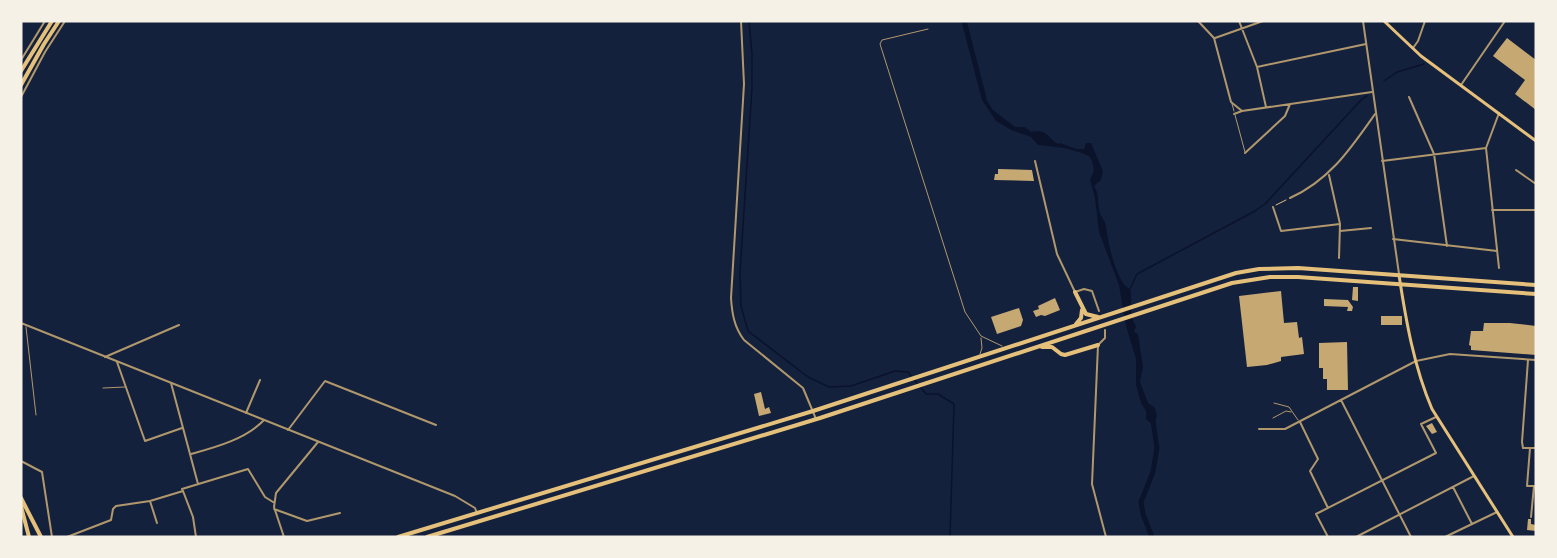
<svg xmlns="http://www.w3.org/2000/svg" width="1557" height="558" viewBox="0 0 1557 558" font-family="Ubuntu,sans-serif">
<style>
.water{fill:#0b132b}
.lines{fill:none;stroke-linecap:round;stroke-linejoin:round}
.stream{stroke:#0b132b;stroke-width:1.5}
.river{stroke:#0b132b;stroke-width:5}
.building{fill:#c6a872}
.path{stroke:#e5c07b;stroke-width:1}
.service{stroke:#b1986c;stroke-width:1}
.minor{stroke:#b1986c;stroke-width:2}
.tertiary{stroke:#b1986c;stroke-width:2}
.secondary{stroke:#e5c07b;stroke-width:3}
.trunk{stroke:#e5c07b;stroke-width:4}
</style>
<rect width="100%" height="100%" fill="#14213d"/>
<path class="water" d="M982 93 993 110 1015 127H1025L1031 132C1049 129 1046 137 1058 144L1060 143 1077 149H1084L1086 143H1091L1103 171 1101 180 1094 186C1100 195 1097 203 1100 213 1102 218 1105 221 1106 226 1108 242 1116 283 1130 289 1133 302 1128 315 1136 326L1134 332 1138 334 1143 367 1140 382 1148 403 1155 408 1157 416 1154 426 1146 419V411L1141 403 1136 385V359L1126 326 1119 285 1099 232 1095 198 1090 180 1094 170 1092 161 1089 156 1082 153 1064 148 1038 145 1031 137 1011 130 996 121 982 100Z"/>
<g class="lines">
<path class="stream" d="M749 21 752 54V88L740 272 741 306 748 331 808 377 829 387 851 386 895 371 908 372 926 394H938L954 404 950 537
M1384 81 1397 72 1424 64
M1130 289 1137 274 1255 211 1266 203 1362 99 1367 96"/>
<path class="river" d="M964 21 984 98
M1152 537 1143 514 1141 502 1153 472 1157 448 1153 421"/>
</g>
<path class="building" d="M1507 38 1536 60V110L1515 94 1525 80 1493 56Z
M998 169 1032 170 1034 181 994 180 995 174H998Z
M1353 287H1358V301L1352 300Z
M1281 291 1284 323 1297 322 1299 338 1302 337 1304 354 1281 357V361L1267 365 1247 367 1239 296Z
M1055 298 1060 310 1045 316 1041 315 1036 317 1033 311 1039 309 1038 306Z
M1324 299 1348 300 1353 307 1352 311H1347L1348 307 1324 306Z
M1019 308 1023 320 1021 326 997 334 991 317Z
M1381 316H1402V325H1381Z
M1484 323H1510L1536 326V355L1471 350V346L1469 345 1471 331H1483Z
M1347 342 1348 390H1327V379H1323V368H1319V343Z
M761 392 765 409 769 407 771 413 759 416 754 394Z
M1432 423 1437 432 1432 434 1426 426Z
M1528 519H1531V524L1536 525V531L1527 530Z"/>
<g class="lines">
<path class="path" d="M1276 205 1286 200"/>
<path class="service" d="M928 29 882 40 880 44 965 312 981 336 1002 346
M1232 104 1234 111
M1235 115 1245 152
M26 327 36 415
M980 354 982 348 981 338
M103 388 125 387
M1274 403 1289 407 1298 420
M1273 418 1286 411 1291 412"/>
<path class="minor" d="M1198 21 1214 38 1231 102 1242 111 1372 92
M1239 21 1257 67 1266 107
M1215 38 1263 21
M1413 48 1418 41 1425 21
M21 60 45 21
M1257 67 1366 44
M1461 85 1505 21
M21 97 45 52 65 21
M1409 97 1434 154 1447 246
M1499 113 1486 148 1499 268
M1234 114 1242 111
M1245 153 1285 116 1290 104
M1035 161 1057 254 1075 292 1084 289 1092 291 1099 311
M1382 161 1486 148
M1516 170 1536 184
M1329 175 1340 224 1339 258
M1290 198C1330 180 1351 148 1375 114
M1273 207 1281 231 1340 224
M1492 210H1536
M1340 231 1371 228
M1393 239 1497 251
M1105 330V338L1098 345 1092 484 1106 537
M105 357 179 325
M1528 360 1522 442 1523 448H1536
M117 362 145 441 182 428
M171 383 198 484
M1341 400 1411 537
M246 413 260 380
M1300 422 1318 459 1310 471 1328 508
M1259 429H1285L1416 361
M288 430 325 381 436 425
M1530 448 1527 486H1536
M191 454C216 447 246 439 264 420
M21 461 42 472 52 537
M1453 487 1472 524
M183 491 193 517 196 537
M150 501 157 523
M274 509 307 521 340 513
M1531 517 1534 486
M67 537 111 520 113 509 116 506 150 501 183 491 182 489 248 469 265 497 273 502
M284 537 274 507 276 493 318 442
M1328 537 1316 514 1436 453 1421 424 1436 417
M1356 537 1474 476
M1445 537 1497 512"/>
<path class="tertiary" d="M741 21 744 84 731 298C732 313 734 327 744 340L803 388 816 419
M1363 21 1399 274
M21 323 455 496 475 508 477 513
M1416 361 1450 354 1536 360"/>
<path class="secondary" d="M1384 21 1421 56 1536 141
M1399 275C1406 321 1414 367 1432 409L1513 537"/>
<path class="trunk" d="M21 71 52 21
M21 85 44 44 59 21
M1075 292 1086 314 1098 317
M1076 324 1081 318 1082 310
M1042 347H1052L1061 354 1065 355 1098 345
M21 498 41 537
M21 506 29 537
M398 537 813 411 1236 273 1259 269 1298 268 1536 285
M427 537 820 418 1232 283 1270 277H1298L1536 294"/>
</g>
<rect width="1557" height="558" fill="none" stroke="#f6f1e7" stroke-width="45"/>
</svg>
